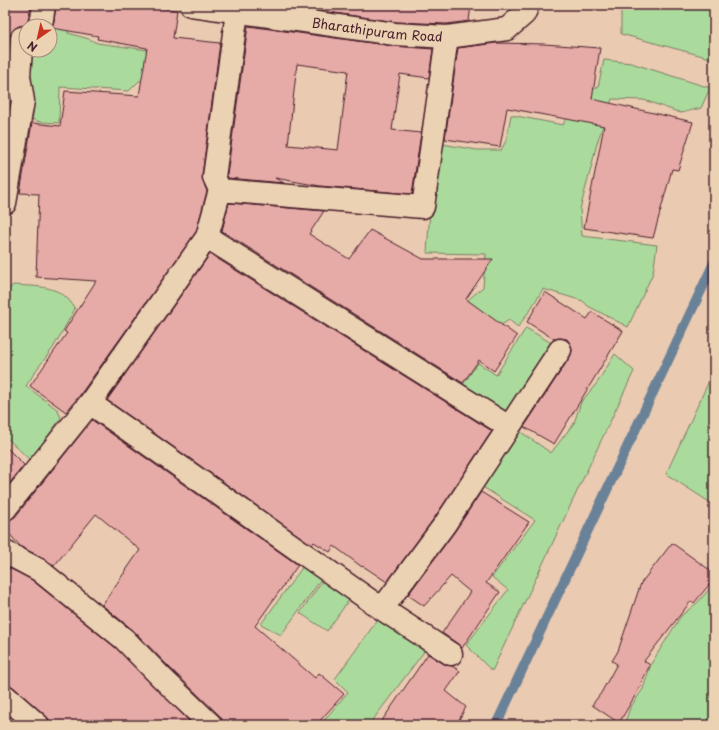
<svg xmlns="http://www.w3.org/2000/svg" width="719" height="730" viewBox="0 0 719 730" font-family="'Playpen Sans',sans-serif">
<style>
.green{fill:#aadb9c;stroke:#7a7d64}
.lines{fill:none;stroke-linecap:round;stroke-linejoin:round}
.stream{stroke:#6a8298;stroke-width:10}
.building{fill:#e6aba7;stroke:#4a1f2b;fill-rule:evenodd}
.minor-casing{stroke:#4a1f2b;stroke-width:25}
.tertiary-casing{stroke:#4a1f2b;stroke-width:25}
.minor{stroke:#ebd2b3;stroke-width:22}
.tertiary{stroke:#ebd2b3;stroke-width:22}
.labels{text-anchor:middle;stroke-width:3.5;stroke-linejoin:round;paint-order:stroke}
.street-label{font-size:13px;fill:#4a1f2b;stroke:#ebd2b3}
</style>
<rect width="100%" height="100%" fill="#eacab1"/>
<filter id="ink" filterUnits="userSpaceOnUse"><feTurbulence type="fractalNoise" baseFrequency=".025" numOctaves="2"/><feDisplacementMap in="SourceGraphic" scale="8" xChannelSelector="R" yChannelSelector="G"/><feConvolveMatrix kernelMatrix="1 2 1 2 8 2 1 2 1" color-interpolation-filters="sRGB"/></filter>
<g filter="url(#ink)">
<path class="green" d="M50 5H70L68 33 89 39 97 43 148 50 167 80 139 81 129 91 60 87 59 123 40 122 28 118 26 50H50Z
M621 5H714V59L621 34Z
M604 60 631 63 710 88 701 108 681 113 644 100 612 99 597 143 591 168 580 209 582 236 657 245 653 273 628 327 588 306 583 301 543 289 530 310 518 327 509 320 489 333 462 315 468 300 483 287 486 254 427 253 430 210 442 144 477 150H501L506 141 511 115 563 125 569 112 584 94 598 87Z
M13 285C38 287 62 284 75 309L53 348 37 369 26 386 58 410 61 418 30 460 5 436V293Z
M526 328 558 347 509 418 459 390 478 363 496 375Z
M615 354 634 371 492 671 466 645 508 590 492 577 535 520 478 484 518 430 551 453 574 423 581 402 597 383Z
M714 370V505L666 474Z
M307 561 325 574 281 635 261 624Z
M327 574 353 594 327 631 300 613Z
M714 584V725H624L630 708 643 689 651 664 681 616 698 602Z
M381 615 426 649 369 725H320L348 692 335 679Z"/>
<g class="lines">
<path class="stream" d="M496 725 714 263"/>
</g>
<path class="building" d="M5 5H31L27 25 19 26 13 30 10 36 5 37Z
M56 5H151V7L177 10 173 38 220 43 202 175 203 182 207 191 196 232 80 395 66 412 30 386 67 333 64 331 96 281 36 277 39 194 20 193 32 123 60 126 65 91 139 96 147 48 97 39 98 36 52 28 54 21Z
M280 5H471L469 21 447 24 396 22Z
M248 26 393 46 433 49 429 78 400 74 392 130 421 133 412 194 320 186 275 178 284 183 228 178 227 175ZM297 64 348 71 338 150 288 145Z
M496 43 544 44 600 48 592 99 693 122 678 170 672 169 653 238 584 228 604 126 507 108 500 147 445 139 458 48Z
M229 203 324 211 309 234 349 259 370 230 423 259H493L466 299 517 336 494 371 479 360 463 383 222 231Z
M210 254 492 431 435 517 387 582 363 566 362 567 334 546 330 552 314 542 312 545 107 400Z
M545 292 587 319 592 312 623 331 554 444 524 427 570 357 572 351 571 345 567 339 560 338 554 339 527 322Z
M92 420 298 565 255 626 315 678 319 673 344 694 316 725H223V721L220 716 170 668 133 630 102 605 140 550 96 514 54 566 45 559 21 547 5 529V521L10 520 15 517Z
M5 446 24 465 5 489Z
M481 492 529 522 486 583 500 592 462 648 458 644 442 633 470 592 451 576 424 606 408 595 455 531Z
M672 543 714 573V579L694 603 691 601 644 661 650 665 641 683 642 684 619 723 592 705 601 693 617 664 612 661 618 651 641 583Z
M5 566 32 580 116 648 193 725H50V721L46 716 13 687 5 683Z
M428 654 444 664 452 666 460 671 446 691 466 707 456 725H379Z"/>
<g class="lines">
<g class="minor-casing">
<path id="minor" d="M39 26 42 19 44 5
M220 190 423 207 447 37
M5 203 23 101 19 76 22 38 26 37
M207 237 509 427
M90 403 382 609 451 654
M5 509 90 403 207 237 220 190 214 177 237 12
M5 552 39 570 124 639 161 677 211 725
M382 609 445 524 560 350
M5 696 38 725"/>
</g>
<g class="tertiary-casing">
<g id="tertiary">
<path id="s1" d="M191 5 395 34 447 37 507 29 524 14 528 5"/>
</g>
</g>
<use href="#minor" class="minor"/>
<use href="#tertiary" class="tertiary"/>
</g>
</g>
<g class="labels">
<g class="street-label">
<text dy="5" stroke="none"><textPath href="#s1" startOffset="188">Bharathipuram Road</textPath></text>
</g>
</g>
<rect width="719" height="730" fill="none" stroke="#ebd2b3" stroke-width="20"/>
<rect x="10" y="10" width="699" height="710" fill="none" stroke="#4a1f2b" stroke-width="1.5" filter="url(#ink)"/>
<g transform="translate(38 38) rotate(214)"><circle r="19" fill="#ebd2b3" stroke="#ab8a7d"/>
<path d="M0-3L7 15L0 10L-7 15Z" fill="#c8321e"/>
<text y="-6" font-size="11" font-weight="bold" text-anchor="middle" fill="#4a1f2b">N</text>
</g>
</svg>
